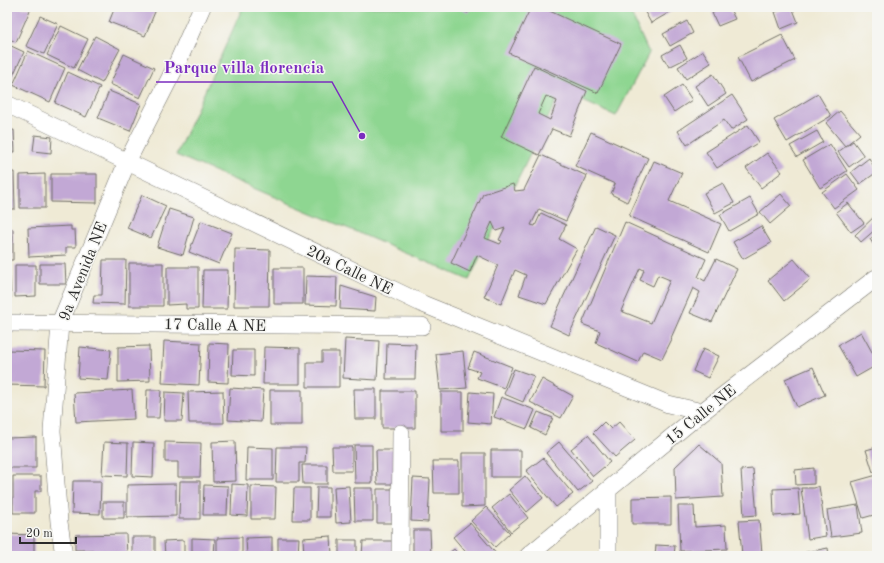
<svg xmlns="http://www.w3.org/2000/svg" width="884" height="563" viewBox="0 0 884 563" font-family="'Old Standard TT',serif">
<style>
.green{fill:#8ed691;stroke:#5c805e}
.building{fill:#c2a8d5;fill-rule:evenodd}
.lines{fill:none;stroke-linecap:round;stroke-linejoin:round}
.minor-casing{stroke:#706e66;stroke-width:18}
.minor{stroke:#fff;stroke-width:17}
.labels{text-anchor:middle;stroke-width:3;stroke-linejoin:round;paint-order:stroke}
.street-label{font-size:16px;fill:#2b2b2b;stroke:#f6f6f2}
.leader{fill:none;stroke:#7b2cbf;stroke-width:1.5}
.callout-dot{fill:#7b2cbf;stroke:#f6f6f2;stroke-width:1.5}
.callout-label{font-size:17px;text-anchor:middle;font-weight:bold;fill:#7b2cbf;stroke:#f6f6f2;stroke-width:3;stroke-linejoin:round;paint-order:stroke}
</style>
<rect width="100%" height="100%" fill="#f6f6f2"/>
<filter id="ink" filterUnits="userSpaceOnUse"><feTurbulence type="fractalNoise" baseFrequency=".025" numOctaves="2"/><feDisplacementMap in="SourceGraphic" scale="8" xChannelSelector="R" yChannelSelector="G"/><feConvolveMatrix kernelMatrix="1 2 1 2 8 2 1 2 1" color-interpolation-filters="sRGB"/></filter>
<filter id="wash" filterUnits="userSpaceOnUse"><feTurbulence type="fractalNoise" baseFrequency=".012" numOctaves="4" result="noise"/><feDisplacementMap in="SourceGraphic" scale="16" xChannelSelector="R" yChannelSelector="G"/><feGaussianBlur stdDeviation="0.9" result="paint"/><feColorMatrix in="noise" values="0 0 0 0 0 0 0 0 0 0 0 0 0 0 0 0 0 1.4 0 .05"/><feComposite in="paint" operator="in"/></filter>
<g filter="url(#wash)">
<rect width="100%" height="100%" fill="#efead5"/>
<path class="green" d="M243 7H628L649 53 616 116 561 91 469 280 176 155Z"/>
<g id="blocks">
<path class="building" d="M7 7 31 8 16 42 7 38Z
M115 7H157L145 36 109 22Z
M455 7H471L468 13Z
M531 7H541L621 44 598 93 509 53Z
M642 7H679L651 23Z
M726 7H729L735 19 718 26 712 13Z
M788 7H792L798 22 781 29 775 12Z
M40 16 58 24 44 54 26 46Z
M687 21 693 33 670 46 663 34Z
M61 26 88 39 74 68 47 55Z
M782 35 795 60 751 82 738 57Z
M95 36 120 49 102 83 77 70Z
M7 44 24 52 9 84 7 83Z
M680 45 687 58 669 67 662 55Z
M28 51 65 68 50 102 13 85Z
M703 51 711 63 686 79 678 67Z
M124 54 154 68 140 98 110 84Z
M534 66 587 91 569 136 552 129 539 155 501 137ZM546 96 557 101 550 120 538 114Z
M68 72 100 87 86 117 55 103Z
M713 74 726 94 708 106 695 86Z
M682 85 692 100 674 112 664 97Z
M109 91 141 104 130 131 98 118Z
M818 94 831 116 787 142 774 120Z
M732 95 748 119 731 130 724 120 687 145 678 131Z
M840 111 860 134 845 146 826 123Z
M748 125 759 142 717 168 706 152Z
M14 130 15 152H7V131Z
M817 131 823 142 797 157 790 146Z
M591 132 648 158 627 202 611 194 615 184 575 166Z
M35 135 52 137 51 153 33 151Z
M853 141 864 156 849 167 838 152Z
M830 144 847 171 820 188 803 160Z
M767 153 782 172 761 188 746 168Z
M541 155 587 176 566 221 539 209 531 225 535 226 541 213 566 225 559 239 577 249 546 304 519 295 526 275 515 270 501 304 484 297 498 265 477 255 470 272 451 263 483 194 513 184 515 191 524 190ZM492 222 496 231 505 228 499 240 502 241 500 244 485 238Z
M869 158 877 172 860 184 851 172Z
M654 161 682 173 669 201 721 224 709 252 629 216Z
M7 172H14L15 209H7Z
M45 174V208H20V175Z
M51 174H97V203L51 202Z
M847 174 859 190 834 208 822 192Z
M723 183 734 203 715 213 704 193Z
M781 194 791 206 770 224 760 212Z
M142 195 166 206 151 238 127 228Z
M750 198 759 214 729 231 720 215Z
M848 203 864 223 851 232 836 212Z
M169 209 194 217 183 255 157 247Z
M877 214V228L861 242 855 235Z
M201 221 232 233 219 264 189 252Z
M625 222 706 259 698 277 705 281 716 259 737 269 712 322 690 313 700 292 693 288 671 338 672 339 662 359 643 351 638 362 596 343 600 331 582 324ZM640 268 644 270 640 280 653 286 658 275 670 280 651 323 621 311Z
M71 226V230H75L76 247H66V255L29 257 28 228Z
M596 226 615 235 569 335 550 326Z
M761 226 771 243 743 259 733 242Z
M7 229H13V260H7Z
M877 234V250L870 239Z
M235 249 270 250 269 306H234Z
M794 259 811 279 784 301 768 280Z
M103 260H126L125 304 93 303 94 295H102Z
M129 263H163V306H129Z
M40 264H65L66 284H40Z
M15 265H36V296L15 297Z
M167 267H198V309H186V304L167 305Z
M7 268H9L11 298H7Z
M274 268H303V304H274Z
M203 270H228L227 309H202Z
M306 276 337 277 336 306 305 305Z
M341 286 376 297 375 311 340 309Z
M861 332 877 361V365L856 377 838 345Z
M345 339 379 341 377 380 343 378Z
M164 341 201 343 199 385 162 383Z
M209 343 229 344 228 383 208 382Z
M387 343 416 344 415 379H386Z
M149 346 150 381 118 382V347Z
M80 347 111 350 108 380 78 378Z
M264 347 300 348V384H263Z
M703 349 719 356 708 378 693 371Z
M7 350 45 351 44 386 7 385Z
M233 350H254V376L232 375Z
M463 351 467 388 440 390 436 354Z
M322 352H339V387H307V362H322Z
M474 352 512 367 504 388 477 378 480 372 468 368Z
M813 367 825 395 797 407 785 379Z
M514 369 534 376 523 402 504 394Z
M542 379 573 396 561 418 530 402Z
M230 388 263 390 261 422 228 420Z
M354 389H376V419H355Z
M132 390 134 419 76 422 74 393Z
M147 390H161L159 418H146Z
M270 390H302V425H270Z
M223 391 224 423H189L188 392Z
M382 391H415V428H382Z
M165 392 184 393 182 421H164Z
M441 392H463V431H441Z
M470 392 493 394 491 424 468 422Z
M501 397 535 410 527 429 494 417Z
M538 412 553 418 545 435 531 428Z
M604 422 611 429 619 422 635 440 615 457 593 433Z
M588 435 610 462 593 476 571 449Z
M36 437V468H7V438Z
M235 441 236 481 213 482 212 442Z
M104 442 128 443 127 476 102 475Z
M133 442 154 443 153 477 132 476Z
M165 442 201 443 200 477H178V462H165Z
M559 442 592 481 578 492 546 453Z
M699 444 721 463 723 497 676 500 675 467Z
M354 445H372V483H355Z
M247 447 273 448V480H246Z
M277 447H306L305 463H299V482H276Z
M332 447H352V471H333Z
M877 447V471L873 472 866 450Z
M376 450H394V484H377Z
M491 450H521V477H491Z
M462 453H485V506L462 507Z
M543 458 573 494 556 507 526 471Z
M433 461H459V493H434Z
M302 465H327V484H303Z
M814 468V484L796 485 795 470Z
M753 469 757 515 744 516 741 470Z
M877 475V514L863 518 852 482Z
M13 476H41V491H35V513H13Z
M525 476 543 498 527 512 509 490Z
M413 478 430 479 428 522 411 521Z
M73 481H101L100 514 72 513Z
M180 481H200V519H179Z
M176 484V516L127 517V485Z
M232 484 248 485 247 516 231 515Z
M204 485 228 486 227 515H203Z
M251 486 276 487 275 519H251Z
M349 486 351 522 336 523 334 487Z
M819 486 826 536 808 539 801 488H814Z
M317 487H330V517H316Z
M294 488H310V520H293Z
M354 488H373V521H355Z
M798 488 800 514 774 516 773 489Z
M377 489H395V523H377Z
M509 494 528 518 511 532 492 508Z
M671 497V524H632V498Z
M103 502H124V518H103Z
M858 505 862 533 831 537 827 510Z
M678 506H694L695 527 726 525 727 549 680 551Z
M486 507 510 533 495 547 471 521Z
M759 520 762 553 742 555 739 521Z
M470 523 498 556H469L453 537Z
M413 530H430L431 556H413Z
M7 534 34 535V556H7Z
M126 534 127 556H93V550H75V535Z
M331 536 332 556H304L303 538Z
M132 537H155V556H132Z
M242 537V556H217V538Z
M272 537V556H247L246 538Z
M192 538 215 539 214 556H192Z
M278 538H299L298 556H278Z
M184 540V556H165L164 541Z
M339 540H357V556H339Z
M363 541H395V556H362Z
M656 545 675 546 674 556H655Z
M828 548 829 556H798L797 554Z
M454 549 460 556H446L449 553Z"/>
</g>
</g>
<g filter="url(#ink)">
<use href="#blocks" fill-opacity="0" stroke="#706e66" stroke-width="1"/>
<g class="lines">
<g class="minor-casing">
<path id="minor" d="M7 104 423 304 668 404 702 412
M7 323 422 326
M608 491V556
M64 556 59 522 52 431 60 323 127 162 176 66 202 7
M400 556 401 433
M528 556 702 412 876 278"/>
</g>
<use href="#minor" class="minor"/>
</g>
</g>
<g class="labels">
<g class="street-label">
<text transform="translate(350 269) rotate(26)" y="6">20a Calle NE</text>
<text transform="translate(82 271) rotate(-68)" y="6">9a Avenida NE</text>
<text transform="translate(215 324) rotate(1)" y="6">17 Calle A NE</text>
<text transform="translate(700 414) rotate(-39)" y="6">15 Calle NE</text>
</g>
</g>
<path class="leader" d="M362 136L332 82H156"/>
<circle class="callout-dot" cx="362" cy="136" r="4"/>
<g class="callout-label">
<text x="244" y="73">Parque villa florencia</text>
</g>
<rect width="884" height="563" fill="none" stroke="#f6f6f2" stroke-width="24"/>
<path d="M20 537v6h56v-6" fill="none" stroke="#2b2b2b" stroke-width="2"/>
<text x="26" y="537" font-size="12" fill="#2b2b2b" stroke="#f6f6f2" stroke-width="3" paint-order="stroke">20 m</text>
</svg>
